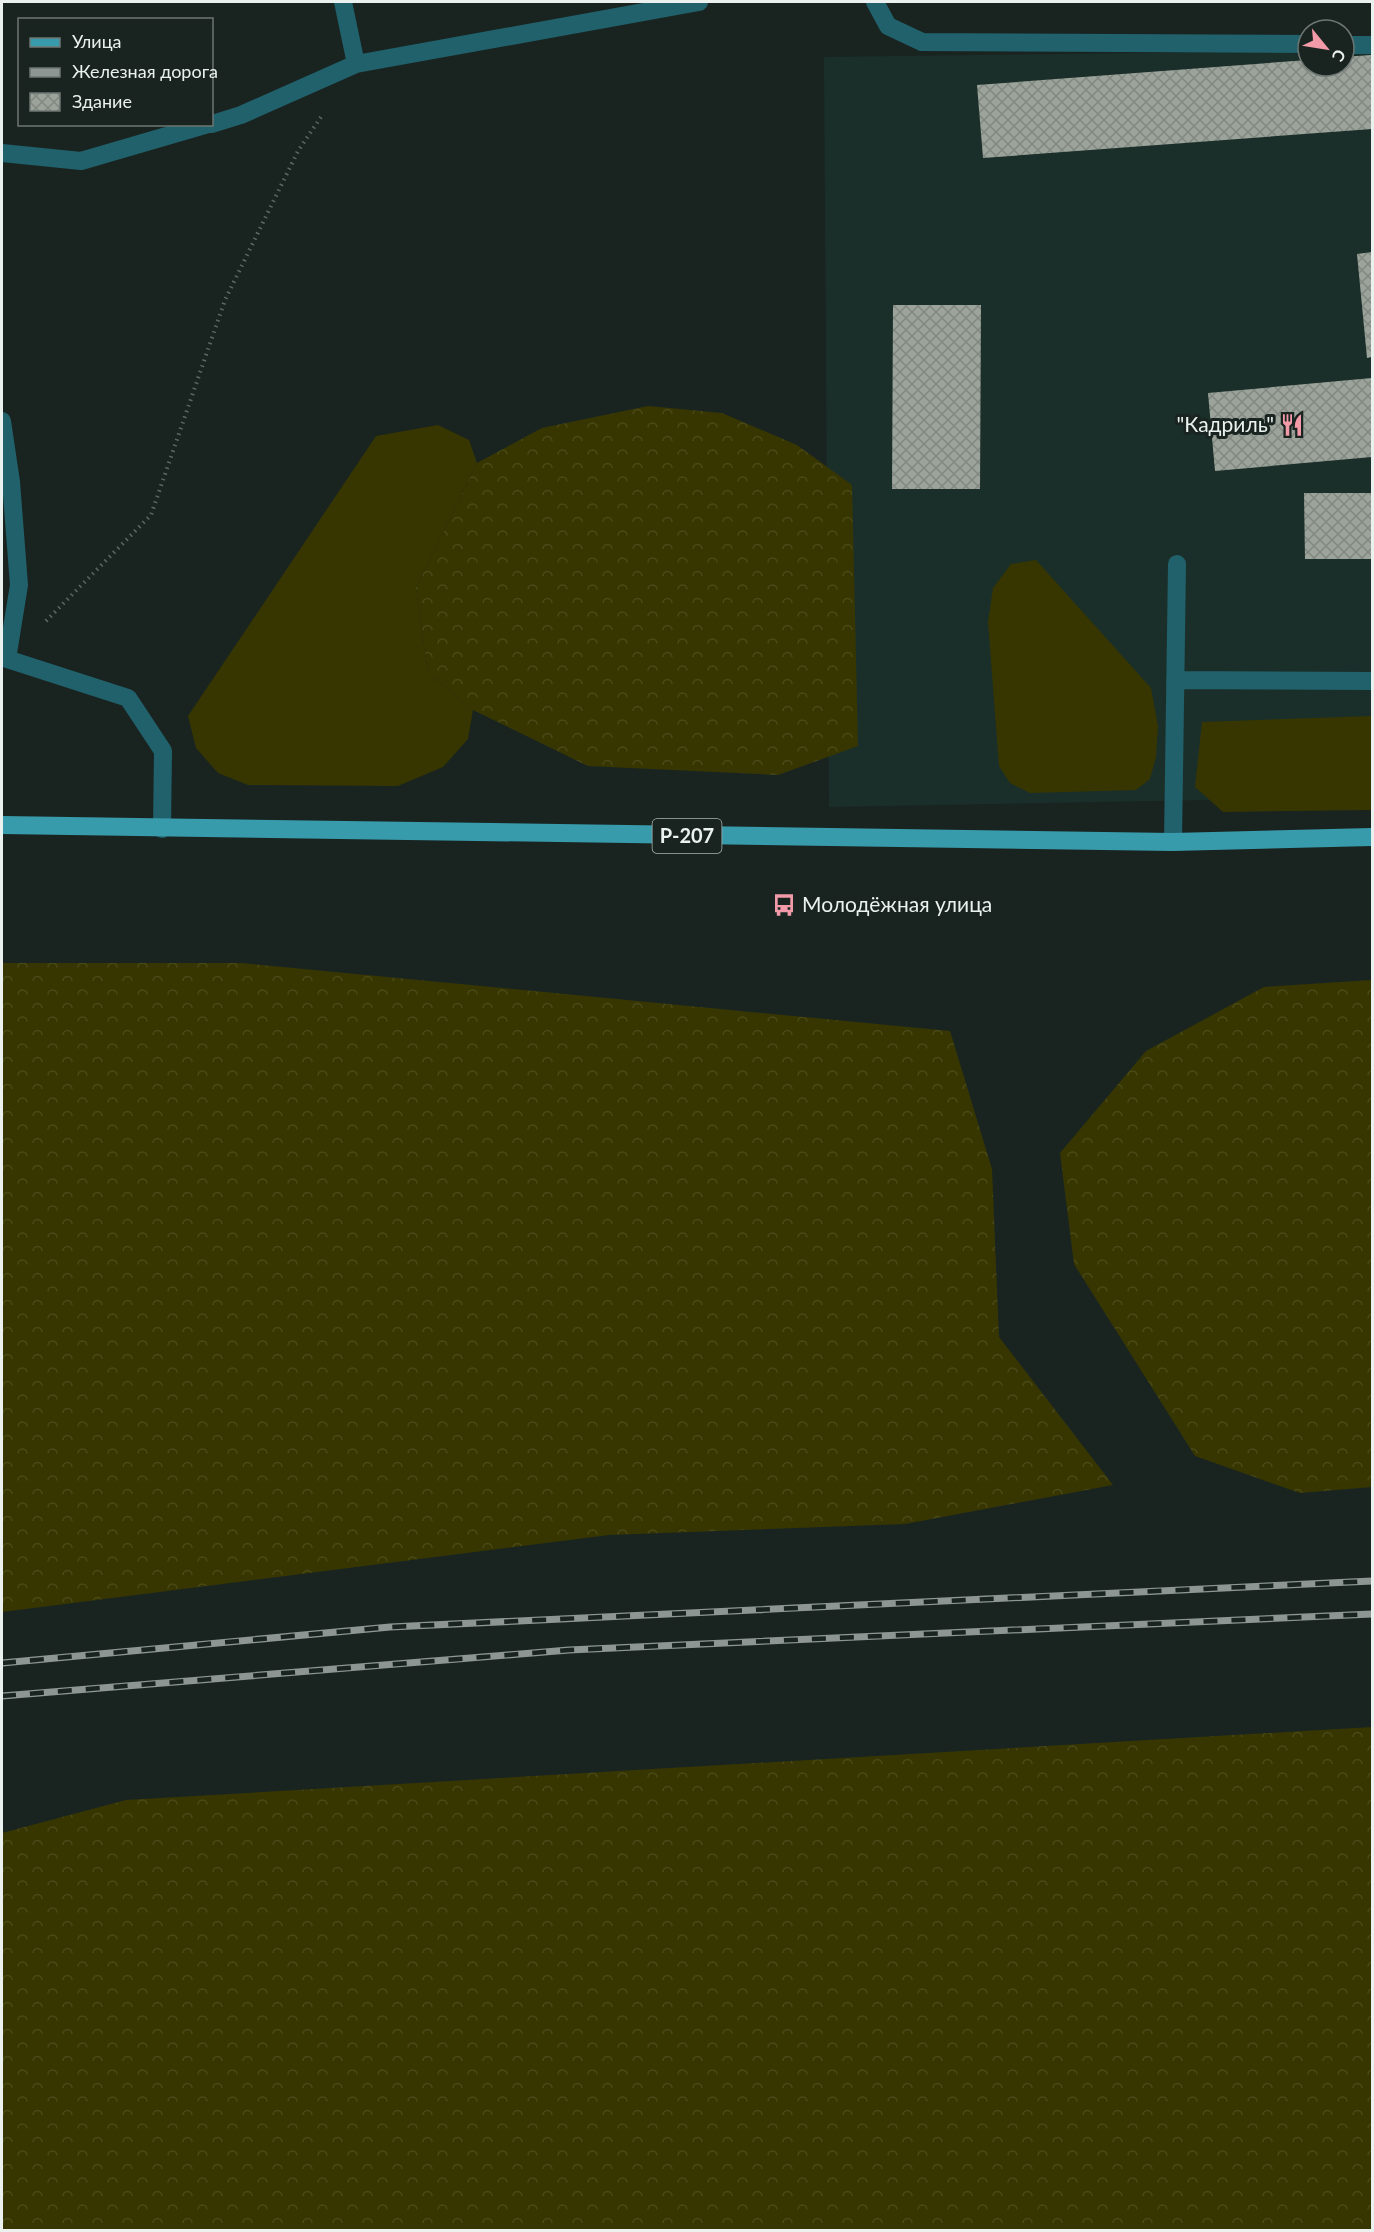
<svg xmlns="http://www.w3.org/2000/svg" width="1374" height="2232" viewBox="0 0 1374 2232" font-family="Lato,sans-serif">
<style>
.built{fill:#1b2f2a}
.grass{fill:#373600}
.forest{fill:url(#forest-crowns)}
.building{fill:url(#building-cross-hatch)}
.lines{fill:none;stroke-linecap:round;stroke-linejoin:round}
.path{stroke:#5c6663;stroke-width:4;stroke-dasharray:1.5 4.5;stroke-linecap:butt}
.minor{stroke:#21616b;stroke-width:18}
.major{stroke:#389bab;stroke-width:18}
.rail-casing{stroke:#8d9693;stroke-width:7}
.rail{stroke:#192421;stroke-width:4.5;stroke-dasharray:14;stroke-linecap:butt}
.labels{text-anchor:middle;stroke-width:6;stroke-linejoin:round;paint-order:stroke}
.shield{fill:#192421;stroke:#abb4b1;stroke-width:1.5}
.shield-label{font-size:20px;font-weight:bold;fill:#eaf1ef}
.poi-label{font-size:21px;fill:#eaf1ef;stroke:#192421;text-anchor:end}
</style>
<defs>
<pattern id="forest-crowns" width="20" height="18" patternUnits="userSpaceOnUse" patternTransform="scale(1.5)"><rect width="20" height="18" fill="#373600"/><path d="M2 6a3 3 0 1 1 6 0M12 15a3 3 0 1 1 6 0" fill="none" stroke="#4a4a19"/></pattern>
<pattern id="building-cross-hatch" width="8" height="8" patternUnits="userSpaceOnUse" patternTransform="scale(1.5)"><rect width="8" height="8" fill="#9ba39a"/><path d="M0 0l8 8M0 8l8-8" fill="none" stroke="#828881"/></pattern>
</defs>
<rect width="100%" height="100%" fill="#192421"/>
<path class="built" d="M1308 51V66H1344V51H1372V797L829 807 824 57Z"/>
<path class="grass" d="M438 425 469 440 477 463 416 588 428 673 473 710 468 739 443 767 398 786 248 785 218 773 196 748 188 716 376 436Z
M1036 560 1151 688 1158 726 1156 757 1150 779 1136 790 1030 793 1010 783 999 766 988 622 993 588 1011 564Z
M1372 716V810L1223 812 1195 787 1202 722Z"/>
<path class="forest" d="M648 406 722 413 797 445 852 485 858 746 778 775 588 766 473 710 428 673 416 588 477 463 542 428Z
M2 963H241L950 1031 992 1169 999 1337 1113 1485 905 1524 609 1535 2 1612Z
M1372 980V1487L1300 1493 1195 1456 1074 1264 1060 1153 1146 1051 1264 987Z
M1372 1727V2230H2V1833L126 1800Z"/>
<path class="building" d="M1371 55 1372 129 983 158 977 85 1308 60V66H1344V57Z
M1372 252V357L1367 358 1357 254Z
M893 305H981L980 489H892Z
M1372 378V457L1215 471 1208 393Z
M1304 493H1372V559H1305Z"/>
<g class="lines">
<path class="path" d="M46 621 151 515 225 300 298 151 323 114"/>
<path class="minor" d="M343 2 356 64
M875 2 888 26 922 42 1308 44
M1344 45H1372
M212 124 241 115 356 64 699 2
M2 153 81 161 208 124
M2 421 11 482 19 585 7 659 128 698 163 751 162 829
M1175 680 1372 681
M1173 842 1177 564"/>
<path class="major" d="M2 825 1173 842 1372 837"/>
<g class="rail-casing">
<path id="rail" d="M2 1663 390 1627 1372 1581
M2 1696 569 1650 1372 1614"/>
</g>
<use href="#rail" class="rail"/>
</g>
<defs>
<g id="restaurant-bare" transform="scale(1.8)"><path d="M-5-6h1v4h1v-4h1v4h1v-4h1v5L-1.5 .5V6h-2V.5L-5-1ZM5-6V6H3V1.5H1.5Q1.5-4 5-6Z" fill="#f39aa9" stroke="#192421" stroke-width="2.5" paint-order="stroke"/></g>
<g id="bus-bare" transform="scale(1.8)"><path d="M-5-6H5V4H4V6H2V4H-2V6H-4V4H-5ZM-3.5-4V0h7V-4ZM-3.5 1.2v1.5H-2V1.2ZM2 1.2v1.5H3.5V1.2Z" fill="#f39aa9" stroke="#192421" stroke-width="2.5" paint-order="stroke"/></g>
</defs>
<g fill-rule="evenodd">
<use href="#restaurant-bare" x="1292" y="425"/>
<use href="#bus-bare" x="784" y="905"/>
</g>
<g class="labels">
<rect class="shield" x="652.5" y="819" width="69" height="34" rx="4.5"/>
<g class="shield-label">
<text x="687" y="843">Р-207</text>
</g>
<g class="poi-label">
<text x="1274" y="432">"Кадриль"</text>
<text x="802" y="912" text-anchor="start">Молодёжная улица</text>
</g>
</g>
<rect width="1374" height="2232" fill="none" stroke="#eaf1ef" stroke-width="6"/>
<rect x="18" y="18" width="195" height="108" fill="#192421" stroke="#6d7673" stroke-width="1.5"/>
<rect x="30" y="38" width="30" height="9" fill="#389bab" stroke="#6d7673" stroke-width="1.5"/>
<text x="72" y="48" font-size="18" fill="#eaf1ef">Улица</text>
<rect x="30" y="68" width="30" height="9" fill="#8d9693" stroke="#6d7673" stroke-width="1.5"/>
<text x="72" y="78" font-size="18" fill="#eaf1ef">Железная дорога</text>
<rect x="30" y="93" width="30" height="18" fill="url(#building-cross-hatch)" stroke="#6d7673" stroke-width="1.5"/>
<text x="72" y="108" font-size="18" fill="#eaf1ef">Здание</text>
<g transform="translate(1326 48) rotate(120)"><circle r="28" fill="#192421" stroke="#6d7673" stroke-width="1.5"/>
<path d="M0-4.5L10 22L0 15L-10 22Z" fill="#f39aa9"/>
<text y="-9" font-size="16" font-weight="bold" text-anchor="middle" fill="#eaf1ef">С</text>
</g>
</svg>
